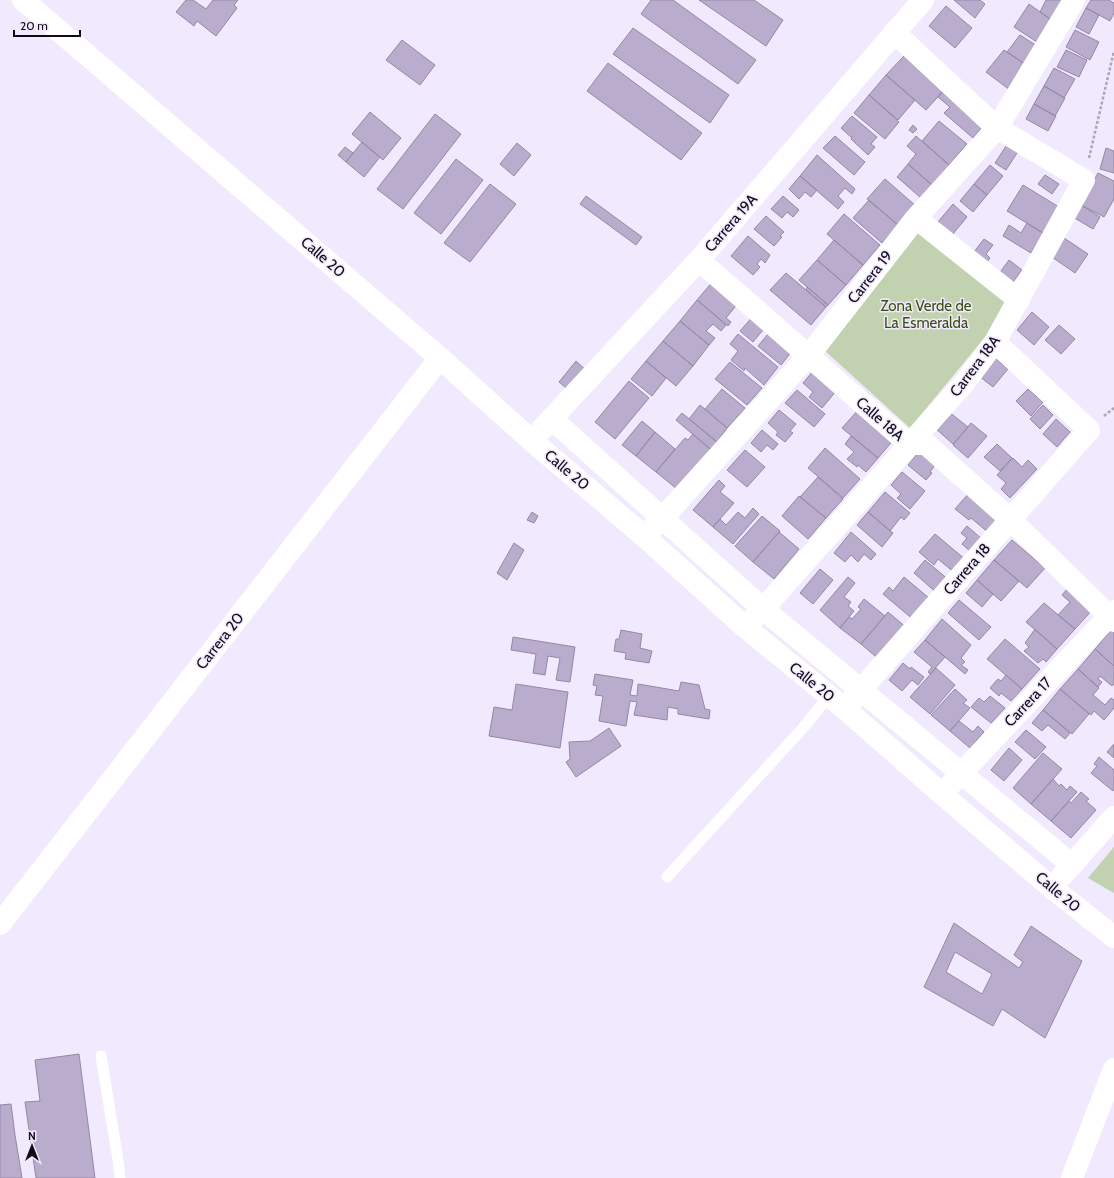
<svg xmlns="http://www.w3.org/2000/svg" width="1114" height="1178" viewBox="0 0 1114 1178" font-family="Cabin,sans-serif">
<style>
.green{fill:#c2d1af}
.building{fill:#b9accc;stroke:#9588a7;fill-rule:evenodd}
.lines{fill:none;stroke-linecap:round;stroke-linejoin:round}
.path{stroke:#ada6b7;stroke-width:2.5;stroke-dasharray:3 2;stroke-linecap:butt}
.service{stroke:#fff;stroke-width:11}
.minor{stroke:#fff;stroke-width:22}
.labels{text-anchor:middle;stroke-width:3;stroke-linejoin:round;paint-order:stroke}
.street-label{font-size:15px;fill:#0f0a15;stroke:#f1e9fd}
.park-label{font-size:15px;fill:#384d12;stroke:#f1e9fd}
</style>
<rect width="100%" height="100%" fill="#f1e9fd"/>
<path class="green" d="M919 226 1013 303 910 428 823 349Z
M1114 847V893L1088 878Z"/>
<path class="building" d="M186 0H193L206 9 213 0H238L234 5 237 8 216 36 197 21 194 26 176 12Z
M651 0H673L756 60 738 84 641 14Z
M699 0H754L783 20 766 46Z
M954 0H980L985 4 975 18Z
M1046 0H1064L1053 21 1040 12Z
M1091 0H1109L1114 3V13L1110 21 1086 8Z
M1029 4 1057 24 1043 46 1014 27Z
M946 6 972 28 955 48 929 26Z
M1086 8 1099 15 1089 34 1076 27Z
M633 28 729 95 710 123 613 54Z
M1075 30 1099 42 1090 60 1066 47Z
M1020 35 1042 49 1029 67 1007 52Z
M402 40 435 65 420 85 386 60Z
M1004 50 1029 67 1010 90 986 72Z
M1066 50 1087 60 1079 77 1057 67Z
M904 56 944 90 926 110 886 75Z
M608 63 702 133 681 160 587 91Z
M1054 68 1075 79 1064 98 1044 86Z
M886 75 915 100 898 120 869 95Z
M1044 86 1065 98 1055 116 1034 104Z
M944 90 984 125 973 138 944 113 950 107 938 97Z
M869 95 899 122 885 139 854 113Z
M1034 104 1056 116 1048 131 1026 119Z
M370 112 401 138 383 160 352 134Z
M435 114 461 134 403 209 377 189Z
M852 116 877 137 871 144 875 147 868 155 851 139 852 138 841 128Z
M939 121 967 144 949 165 922 141Z
M913 125 917 129 913 133 909 130Z
M835 136 865 162 854 175 823 148Z
M916 136 949 165 932 185 908 164 916 154 907 146Z
M362 142 380 157 364 177 346 162Z
M517 143 531 155 514 176 500 164Z
M1008 143 1019 150 1006 170 995 163Z
M345 147 353 153 346 162 338 155Z
M1106 148 1114 151V173L1100 169Z
M817 155 855 189 852 194 845 188 838 196 844 202 838 209 800 176Z
M456 159 483 180 441 234 414 213Z
M908 164 932 185 921 198 897 177Z
M990 165 1003 176 987 195 974 184Z
M1098 173 1114 181V199L1104 217 1081 205Z
M1045 175 1059 184 1052 194 1038 184Z
M800 176 817 190 811 197 805 192 799 199 789 189Z
M885 179 916 206 898 225 867 199Z
M490 184 516 204 470 262 444 243Z
M974 184 987 195 973 212 960 201Z
M1023 185 1059 207 1043 233 1007 211Z
M586 196 642 237 636 245 580 204Z
M783 196 799 210 793 217 787 212 782 218 771 209Z
M869 200 898 225 882 243 853 218Z
M953 204 967 217 952 235 938 222Z
M1081 205 1100 217 1093 229 1073 217Z
M844 214 880 245 863 265 827 234Z
M766 216 784 232 780 236 782 237 774 246 754 229Z
M1027 223 1043 233 1031 253 1003 236 1009 225 1021 233Z
M748 236 770 255 765 263 761 259 757 264 760 267 753 275 731 256Z
M1061 236 1088 254 1075 273 1049 255Z
M984 239 993 245 986 254 990 258 983 267 970 257Z
M834 240 863 265 846 285 817 260Z
M817 260 846 285 828 305 799 280Z
M1009 260 1022 270 1009 287 996 278Z
M786 273 826 307 811 325 770 290Z
M714 280 740 301 726 318 731 322 728 326 697 300Z
M807 287 828 305 826 307 806 290Z
M697 300 726 325 721 331 713 324 706 331 715 338 709 345 680 321Z
M1032 312 1049 327 1034 345 1017 330Z
M755 314 768 324 753 342 740 331Z
M680 321 709 345 693 366 663 341Z
M1059 325 1075 339 1061 354 1045 340Z
M773 328 795 347 781 365 758 346Z
M738 334 778 367 764 385 745 368 744 371 731 360 738 351 730 344Z
M663 341 693 366 676 386 646 361Z
M995 358 1008 369 993 387 979 376Z
M576 361 589 373 572 393 559 382Z
M646 361 666 378 652 396 631 379Z
M730 362 762 388 747 405 715 379Z
M814 370 837 390 822 408 809 397 813 392 803 383Z
M629 381 649 398 615 439 595 422Z
M722 389 745 408 727 428 705 409Z
M1028 389 1043 402 1031 416 1016 401Z
M797 390 825 414 814 427 785 403Z
M700 405 727 428 717 442 689 419Z
M1043 405 1053 415 1040 429 1030 419Z
M859 409 895 438 878 458 842 428Z
M779 410 796 424 790 431 793 433 785 442 776 435 778 432 768 423Z
M949 412 968 427 953 444 935 428Z
M682 413 717 442 710 449 676 420Z
M1056 419 1070 432 1057 447 1043 434Z
M642 421 655 432 636 456 622 445Z
M971 423 987 436 968 458 953 445Z
M762 430 778 444 773 450 767 445 761 452 751 443Z
M655 432 675 449 656 472 636 456Z
M693 434 710 449 677 489 656 472 685 438 688 440Z
M851 436 878 458 866 472 858 465 857 467 847 459 854 452 845 444Z
M997 444 1012 458 1000 471 984 457Z
M825 448 860 479 843 498 808 468Z
M745 450 765 467 747 487 727 470Z
M919 452 935 465 930 472 932 473 926 480 908 465Z
M1013 458 1022 467 1028 460 1037 469 1010 498 1001 489 1006 483 997 475Z
M902 472 925 491 910 509 897 498 901 494 891 485Z
M818 477 843 499 826 518 800 497Z
M719 480 725 486 720 492 734 503 713 527 693 510Z
M885 492 910 513 904 520 901 517 890 531 868 512Z
M969 493 1000 520 989 533 971 518 969 520 955 509Z
M799 496 826 518 808 539 782 516Z
M753 508 759 514 733 544 713 527 720 519 726 525 738 512 745 518Z
M532 512 538 516 534 523 527 520Z
M868 512 893 533 882 547 857 525Z
M762 516 780 531 753 562 735 546Z
M967 526 983 540 972 553 962 544 967 538 961 533Z
M779 532 799 549 774 579 753 562Z
M851 532 876 554 871 560 864 554 858 562 851 555 845 562 834 553Z
M935 534 966 560 955 573 938 559 934 565 919 552Z
M1012 540 1045 568 1027 588 994 560Z
M514 543 524 550 507 580 497 573Z
M925 560 949 580 938 594 914 573Z
M994 560 1019 581 1001 601 977 580Z
M820 569 833 580 813 604 800 593Z
M848 577 855 583 844 597 851 602 848 606 854 611 840 628 820 610Z
M904 577 929 598 915 621 883 594 889 587 893 591Z
M977 580 993 594 982 607 966 593Z
M1068 588 1093 609 1075 629 1058 615 1070 602 1062 595Z
M864 599 885 616 861 644 840 628 849 617 852 619 861 609 858 607Z
M959 600 991 627 979 640 948 613Z
M1044 603 1075 629 1057 649 1026 622Z
M888 612 908 629 881 661 861 644Z
M942 619 971 645 961 658 965 662 961 665 968 670 965 674 925 640Z
M1035 629 1057 649 1046 662 1043 659 1038 663 1024 651 1029 647 1025 643Z
M1112 629 1114 631V666L1095 649Z
M621 630 642 634 640 648 652 651 649 663 625 659 626 653 614 651 616 639H619Z
M513 637 575 647 570 682 556 680 560 658 548 656 545 675 533 673 536 654 511 650Z
M1005 639 1040 669 1022 689 987 659Z
M925 640 945 657 930 674 928 672 932 667 914 652Z
M1095 649 1114 666V684L1112 686 1100 676 1098 679 1102 682 1098 687 1078 669Z
M903 663 910 669 911 667 924 677 918 685 912 680 902 691 889 680Z
M936 668 955 685 930 714 910 697Z
M1078 669 1099 688 1093 695 1105 705 1111 698 1114 700V708L1104 720 1094 711 1091 715 1060 689Z
M595 674 633 680 630 695 637 696 638 684 679 691 681 682 699 685 705 709 710 710 709 719 678 714V709L668 707 667 720 634 715 637 702 630 701 626 726 599 721 603 696 595 695 597 686 593 685Z
M1006 675 1022 689 1011 701 1001 693 999 696 990 688 998 679 1001 681Z
M516 684 568 692 560 748 489 736 494 707 512 710Z
M955 689 967 700 963 703 970 708 950 731 931 715Z
M1060 689 1089 714 1072 734 1043 710Z
M990 696 1005 708 991 723 971 707 979 698 984 702Z
M1043 710 1070 733 1065 739 1048 725 1042 731 1032 723Z
M959 721 973 732 978 726 984 732 970 748 950 731Z
M609 728 621 746 576 777 566 762 570 759 569 742 590 741Z
M1026 730 1046 747 1035 759 1015 742Z
M1114 744V758L1107 752Z
M1009 748 1022 760 1004 781 991 770Z
M1043 753 1062 769 1031 804 1013 788Z
M1099 757 1114 770V789L1113 791 1091 773 1097 766 1094 764Z
M1053 779 1059 786 1061 784 1067 790 1070 786 1077 792 1051 821 1031 804Z
M1081 792 1089 799 1086 801 1096 810 1071 838 1051 821 1069 801 1071 803Z
M954 923 1019 968 1023 962 1014 955 1031 926 1082 961 1045 1038 1002 1009 993 1026 924 987ZM955 952 992 974 982 994 946 972Z
M79 1054 95 1178H36L25 1102 40 1101 35 1060Z
M11 1104 15 1135 22 1178H0V1105Z"/>
<g class="lines">
<path class="path" d="M1089 158 1114 51
M1104 416 1114 408"/>
<path class="service" d="M667 877 802 729 829 696
M101 1056 118 1160 120 1178"/>
<path class="minor" d="M23 0 440 358 531 440 644 536 745 627 844 708 942 794 1052 888 1114 937
M916 218 1019 300
M699 260 909 444H926L1010 519 1114 621
M552 419 763 609 1071 864
M542 429 699 260 923 0
M644 536 662 519 809 355 916 218 997 128 1074 0
M745 627 763 609 965 382 995 342 1084 180 997 128 894 32
M852 700 1089 430 995 342
M952 783 1114 611
M1062 876 1114 817
M0 924 440 358
M1072 1178 1114 1069"/>
</g>
<g class="labels">
<g class="street-label">
<text transform="translate(731 223) rotate(-49)" y="5">Carrera 19A</text>
<text transform="translate(323 257) rotate(41)" y="5">Calle 20</text>
<text transform="translate(870 277) rotate(-52)" y="5">Carrera 19</text>
<text transform="translate(975 366) rotate(-53)" y="5">Carrera 18A</text>
<text transform="translate(880 419) rotate(41)" y="5">Calle 18A</text>
<text transform="translate(567 470) rotate(40)" y="5">Calle 20</text>
<text transform="translate(967 569) rotate(-49)" y="5">Carrera 18</text>
<text transform="translate(220 641) rotate(-52)" y="5">Carrera 20</text>
<text transform="translate(812 682) rotate(39)" y="5">Calle 20</text>
<text transform="translate(1028 702) rotate(-47)" y="5">Carrera 17</text>
<text transform="translate(1058 892) rotate(40)" y="5">Calle 20</text>
</g>
<g class="park-label">
<text x="926" y="311">Zona Verde de<tspan x="926" dy="17">La Esmeralda</tspan></text>
</g>
</g>
<g transform="translate(32 1146)" stroke="#f1e9fd" stroke-width="3" paint-order="stroke">
<path d="M0-3L7 15L0 10L-7 15Z" fill="#0f0a15"/>
<text y="-6" font-size="11" font-weight="bold" text-anchor="middle" fill="#0f0a15">N</text>
</g>
<path d="M14 30v6h66v-6" fill="none" stroke="#0f0a15" stroke-width="2"/>
<text x="20" y="30" font-size="12" fill="#0f0a15" stroke="#f1e9fd" stroke-width="3" paint-order="stroke">20 m</text>
</svg>
